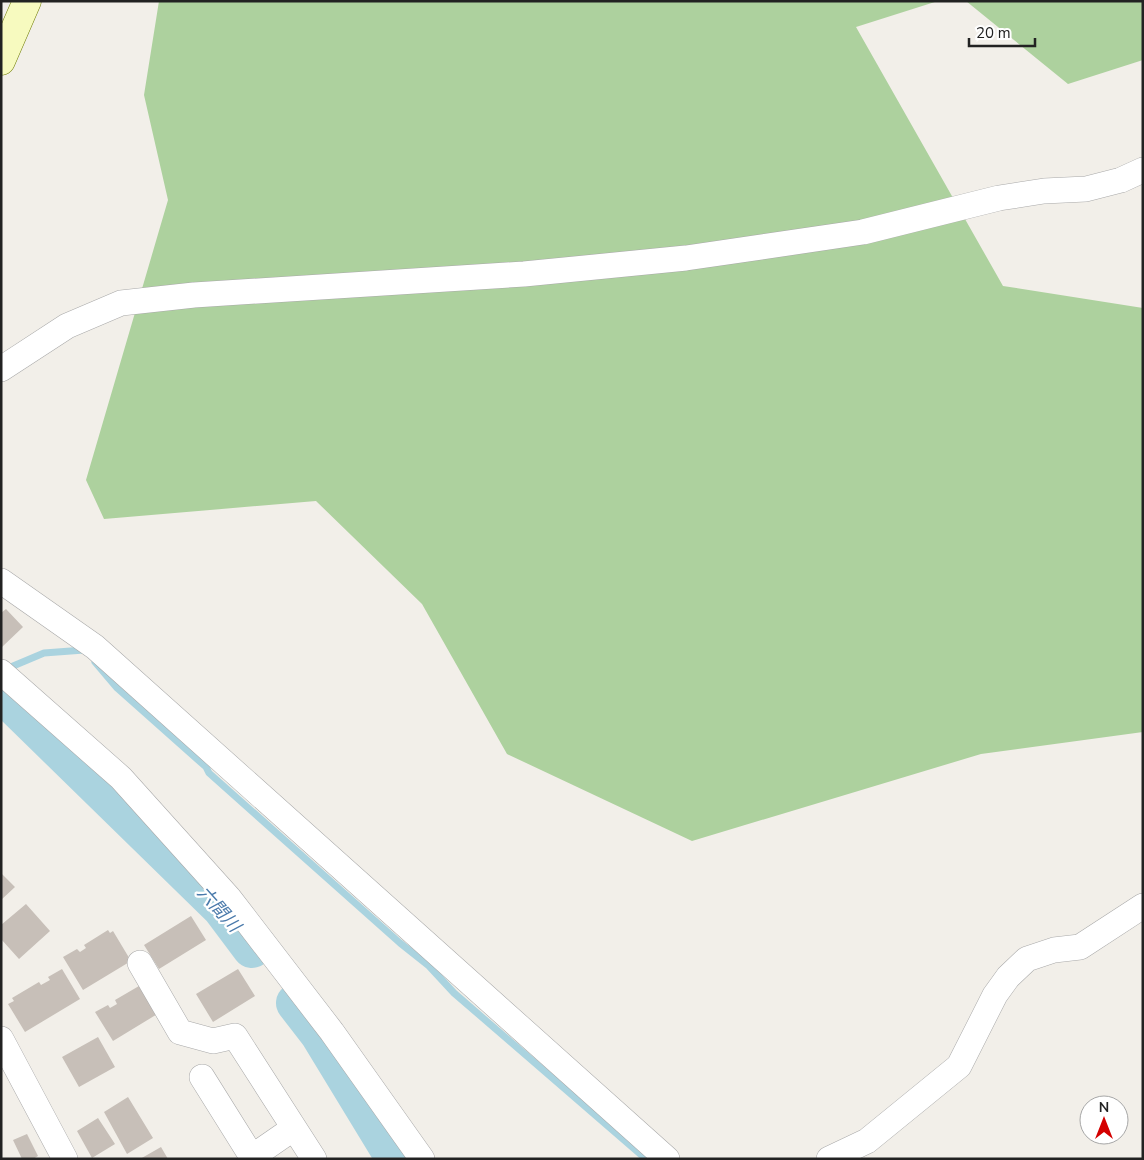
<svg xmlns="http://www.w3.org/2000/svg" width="1144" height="1160" viewBox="0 0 1144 1160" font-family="'Nunito Sans','Noto Sans JP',sans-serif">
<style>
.forest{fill:#add19e}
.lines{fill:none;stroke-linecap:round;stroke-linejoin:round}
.stream{stroke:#aad3df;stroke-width:7}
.river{stroke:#aad3df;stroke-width:40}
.building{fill:#c7bfb8}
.street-casing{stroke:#a9a9a9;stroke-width:26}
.secondary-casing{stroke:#707d05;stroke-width:29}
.street{stroke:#fff;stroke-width:25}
.secondary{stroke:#f7fabf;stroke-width:28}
.labels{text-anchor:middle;stroke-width:4.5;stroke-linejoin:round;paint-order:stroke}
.water-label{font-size:18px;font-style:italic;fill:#4a7aab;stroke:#fff}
</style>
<rect width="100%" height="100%" fill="#f2efe9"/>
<path class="forest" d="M159 1H938L856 27 1003 286 1143 308V732L981 754 692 841 507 754 422 604 316 501 104 519 86 480 168 200 144 95Z
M966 1H1143V60L1068 84Z"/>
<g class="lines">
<path class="stream" d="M95 662 117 688 206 767 209 773 400 943 429 966 454 993 646 1159
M6 669 44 653 84 650 86 652"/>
<path class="river" d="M1 692 222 908 252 948
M296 1003 320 1034 396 1159"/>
</g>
<path class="building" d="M6 609 23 627 2 647 1 613Z
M1 873 15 887 1 900Z
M26 904 50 931 19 959 1 939V925Z
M191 916 206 940 159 969 144 945Z
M108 930 110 933 113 931 131 961 83 990 63 957 77 949 80 952 86 948 84 945Z
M62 969 80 999 25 1032 8 1004 14 1001 12 998 39 982 41 985 50 980 48 977Z
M238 969 255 996 213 1022 196 994Z
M139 986 141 990 145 988 159 1013 113 1041 95 1012 108 1005 110 1008 117 1004 115 1000Z
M98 1037 115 1067 79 1087 62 1057Z
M128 1097 153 1138 127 1154 104 1112Z
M98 1118 115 1144 92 1158 77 1131Z
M27 1134 38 1156 33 1159H22L13 1140Z
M161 1147 168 1159H140Z"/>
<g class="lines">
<g class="street-casing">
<path id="street" d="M1 369 67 326 121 303 194 295 524 274 686 258 863 232 999 198 1044 191 1086 189 1121 180 1143 170
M1 581 95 647 667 1159
M1 672 121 778 229 898 332 1032 422 1159
M140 963 180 1032 213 1041 235 1036 314 1159
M1 1039 65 1159
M202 1077 252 1157 294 1128
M829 1159 867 1141 959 1066 995 995 1008 977 1027 959 1054 950 1080 947 1143 906"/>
</g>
<g class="secondary-casing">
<path id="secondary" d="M1 61 27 1"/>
</g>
<use href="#street" class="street"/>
<use href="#secondary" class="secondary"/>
</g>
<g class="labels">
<g class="water-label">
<text transform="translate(219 909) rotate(48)" y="6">六間川</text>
</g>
</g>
<rect width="1144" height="1160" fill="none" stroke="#222222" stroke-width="5"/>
<g transform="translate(1104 1120)"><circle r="24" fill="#ffffff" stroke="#a7a7a7"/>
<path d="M0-4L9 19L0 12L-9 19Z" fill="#d40000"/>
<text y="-8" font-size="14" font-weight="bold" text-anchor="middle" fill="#222222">N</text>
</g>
<path d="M969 38v8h66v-8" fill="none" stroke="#222222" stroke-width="2.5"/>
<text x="976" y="38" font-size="15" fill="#222222" stroke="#ffffff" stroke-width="4" paint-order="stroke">20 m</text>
</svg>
